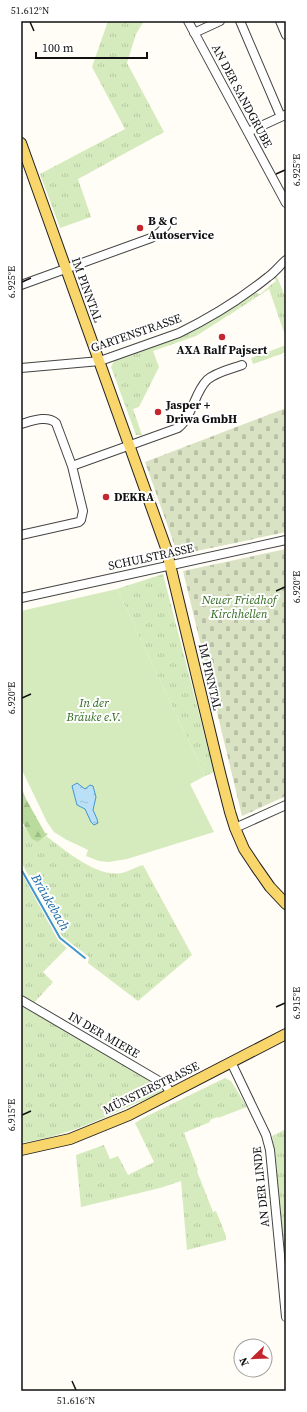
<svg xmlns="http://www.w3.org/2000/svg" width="307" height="1412" viewBox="0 0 307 1412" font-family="'Source Serif 4',serif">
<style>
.grass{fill:url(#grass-tufts)}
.forest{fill:url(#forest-firs)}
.cemetery{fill:url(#cemetery-stones)}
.garden{fill:#d5ebbd;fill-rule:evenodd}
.water{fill:url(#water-ripples);stroke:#3f96cf}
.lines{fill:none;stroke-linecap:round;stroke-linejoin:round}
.stream{stroke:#3f96cf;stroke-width:2}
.minor-casing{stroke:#444;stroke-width:10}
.major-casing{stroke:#222;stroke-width:12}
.minor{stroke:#fff;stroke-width:8}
.major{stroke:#f9d66b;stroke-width:10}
.ticks{fill:none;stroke:#111;stroke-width:1.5}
.poi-dot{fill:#c4262e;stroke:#fff;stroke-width:1.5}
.labels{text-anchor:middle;stroke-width:4;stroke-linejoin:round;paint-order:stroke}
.street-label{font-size:12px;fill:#111;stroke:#fff}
.poi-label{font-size:12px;font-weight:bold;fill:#111;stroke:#fff;text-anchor:start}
.park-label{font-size:12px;font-style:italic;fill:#2f6b1f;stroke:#fff}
.water-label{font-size:13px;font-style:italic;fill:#1768a6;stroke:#fff}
.neatline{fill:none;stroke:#111;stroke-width:1.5}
.ticks-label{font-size:10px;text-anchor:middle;fill:#111}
</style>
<defs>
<pattern id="grass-tufts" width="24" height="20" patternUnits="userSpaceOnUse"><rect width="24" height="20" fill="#d5ebbd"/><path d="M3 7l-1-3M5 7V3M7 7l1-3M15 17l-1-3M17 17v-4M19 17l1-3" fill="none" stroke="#b6c8a1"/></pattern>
<pattern id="forest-firs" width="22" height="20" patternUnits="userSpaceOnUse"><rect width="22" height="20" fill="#b9dc9c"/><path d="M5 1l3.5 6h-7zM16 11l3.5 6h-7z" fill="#9ebc85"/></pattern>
<pattern id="cemetery-stones" width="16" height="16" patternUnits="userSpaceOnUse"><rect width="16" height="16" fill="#d9e3c4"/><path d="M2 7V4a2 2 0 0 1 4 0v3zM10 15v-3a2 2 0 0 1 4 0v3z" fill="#b9c2a7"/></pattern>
<pattern id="water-ripples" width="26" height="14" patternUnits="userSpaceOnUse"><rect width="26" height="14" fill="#b9e0f7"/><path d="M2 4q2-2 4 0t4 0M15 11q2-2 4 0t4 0" fill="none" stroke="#9ebfd3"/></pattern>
</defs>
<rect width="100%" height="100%" fill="#fffdf5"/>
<path class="grass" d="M108 21H144L136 34 127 63 164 132 78 179 91 217 60 228 40 174 125 129 92 67Z
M276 274 286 299V338L269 289 240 308 196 336 153 351 159 367 139 407 133 409 142 435H136L111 367 114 361 185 335 255 293 260 294 276 281 273 276Z
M286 345V352L253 364 251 358Z
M163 574 214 772 205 776 117 589Z
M21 820 23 826 38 842 46 836C65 850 97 878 122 873 129 871 136 867 143 865L192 955 138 1001 88 963 89 957 62 936 21 862Z
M21 872 58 940 67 948 43 972 53 982 33 1004 21 996Z
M21 1004 159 1085 163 1089 162 1091C153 1097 141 1101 132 1105 96 1122 61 1137 21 1143Z
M225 1078 231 1081 247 1107 218 1118 217 1117 210 1120V1122L184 1133 198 1170 197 1171 213 1212 216 1211 226 1236V1240L187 1250 181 1181 160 1188 81 1207 76 1155 104 1145 110 1159 118 1156 128 1175 154 1162 135 1123 145 1117Z
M286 1129V1262L282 1264 276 1161 272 1136Z"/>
<path class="forest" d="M21 787 26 799 45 833 48 834 38 842 32 839 21 820Z"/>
<path class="cemetery" d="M286 408V532L178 555 145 462Z
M286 549V796L242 816 183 571Z"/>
<path class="garden" d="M117 589 205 776 190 784 214 832 127 859 108 862 99 861 86 856 88 850 65 839 54 832 47 822 21 768V611ZM80 785 85 789 90 785 93 786 96 797 93 810 97 819 88 816 85 809 77 805 72 786Z"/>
<path class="water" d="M77 783 85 789 90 785 93 786 96 797 93 810 97 819 98 823 94 825 91 822 85 809 77 805 72 786Z"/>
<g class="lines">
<path class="stream" d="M21 869 60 938 85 958"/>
<g class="minor-casing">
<path id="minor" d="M188 21 286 203
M240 21 281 117
M280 21 286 35
M194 33 220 21
M248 132 285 115
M21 285 151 238 159 233 166 226
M21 368 100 361 179 333C208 319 242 298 268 277 275 272 280 265 286 260
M21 424C32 421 47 415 56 423L72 466 83 511 81 520 79 522 21 535
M72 466 178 428C193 416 194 393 207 380 216 372 231 369 242 365
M21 598 286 540
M235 828 286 805
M21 1000 159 1081 165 1084 171 1094
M231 1062 266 1135 270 1150 286 1317"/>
</g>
<g class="major-casing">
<path id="major" d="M21 143 166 548 220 773 230 812 235 828 244 849 256 867 270 887 286 904
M21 1150 70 1139 129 1115 286 1034"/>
</g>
<use href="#minor" class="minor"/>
<use href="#major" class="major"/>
</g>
<path class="ticks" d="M30 22 34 31M276 174 285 170M22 282 31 278M276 591 285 587M22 698 31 694M276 1007 285 1003M22 1115 31 1111M72 1381 76 1390"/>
<g class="poi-dot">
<circle cx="140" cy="228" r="4"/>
<circle cx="222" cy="337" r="4"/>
<circle cx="158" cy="412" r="4"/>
<circle cx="106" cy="497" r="4"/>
</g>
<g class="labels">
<g class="street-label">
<text transform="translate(242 96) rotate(62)" y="4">AN DER SANDGRUBE</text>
<text transform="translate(87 290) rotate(70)" y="4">IM PINNTAL</text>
<text transform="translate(136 333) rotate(-19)" y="4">GARTENSTRASSE</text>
<text transform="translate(151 557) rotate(-12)" y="4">SCHULSTRASSE</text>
<text transform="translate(210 677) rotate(77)" y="4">IM PINNTAL</text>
<text transform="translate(104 1035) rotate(30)" y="4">IN DER MIERE</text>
<text transform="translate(151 1088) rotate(-26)" y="4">MÜNSTERSTRASSE</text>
<text transform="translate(261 1187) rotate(-96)" y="4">AN DER LINDE</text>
</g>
<g class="poi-label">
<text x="148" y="225">B &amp; C<tspan x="148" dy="14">Autoservice</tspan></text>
<text x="222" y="354" text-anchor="middle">AXA Ralf Pajsert</text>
<text x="166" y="409">Jasper +<tspan x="166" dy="14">Driwa GmbH</tspan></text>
<text x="114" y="501">DEKRA</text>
</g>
<g class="park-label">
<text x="239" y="604">Neuer Friedhof<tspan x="239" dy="14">Kirchhellen</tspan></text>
<text x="94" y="707">In der<tspan x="94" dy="14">Bräuke e.V.</tspan></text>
</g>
<g class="water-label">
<text transform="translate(51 902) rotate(60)" y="5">Bräukebach</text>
</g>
</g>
<rect width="307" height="1412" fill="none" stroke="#ffffff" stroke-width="44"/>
<g transform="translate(253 1358) rotate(247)"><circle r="19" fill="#ffffff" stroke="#a0a0a0"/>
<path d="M0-3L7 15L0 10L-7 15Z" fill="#c4262e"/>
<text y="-6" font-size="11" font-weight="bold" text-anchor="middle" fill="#111111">N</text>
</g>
<path d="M36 52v6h111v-6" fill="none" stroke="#111111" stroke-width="2"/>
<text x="42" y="52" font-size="12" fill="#111111" stroke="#ffffff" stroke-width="3" paint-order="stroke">100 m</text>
<rect x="22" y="22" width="263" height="1368" class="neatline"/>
<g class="ticks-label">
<text x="30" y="14">51.612°N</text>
<text transform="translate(296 170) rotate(-90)" y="4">6.925°E</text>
<text transform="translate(11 282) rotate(-90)" y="4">6.925°E</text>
<text transform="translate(296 587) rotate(-90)" y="4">6.920°E</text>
<text transform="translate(11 698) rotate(-90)" y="4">6.920°E</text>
<text transform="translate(296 1003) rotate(-90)" y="4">6.915°E</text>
<text transform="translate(11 1115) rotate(-90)" y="4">6.915°E</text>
<text x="76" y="1404">51.616°N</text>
</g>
</svg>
